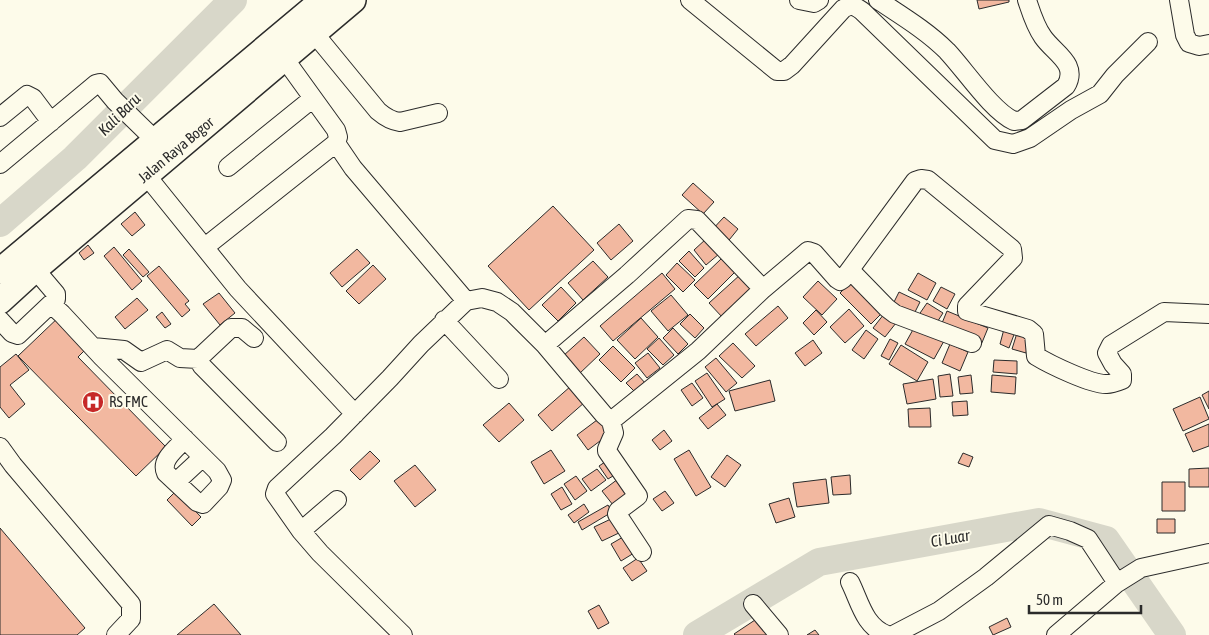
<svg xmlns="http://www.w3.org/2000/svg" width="1209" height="635" viewBox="0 0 1209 635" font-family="'Asap Condensed',sans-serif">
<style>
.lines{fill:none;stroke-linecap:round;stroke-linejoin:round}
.river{stroke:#d8d7c9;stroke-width:28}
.building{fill:#f2b8a0;stroke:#2b2b2b}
.minor-casing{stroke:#2b2b2b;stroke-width:20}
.highway-casing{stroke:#2b2b2b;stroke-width:28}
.minor{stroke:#fdfbea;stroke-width:18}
.highway{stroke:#fdfbea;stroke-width:25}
.labels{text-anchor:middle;stroke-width:4;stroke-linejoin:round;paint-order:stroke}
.street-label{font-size:15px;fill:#2b2b2b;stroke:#fdfbea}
.poi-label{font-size:15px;fill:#2b2b2b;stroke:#fdfbea;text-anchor:start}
.water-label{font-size:16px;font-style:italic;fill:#2b2b2b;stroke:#fdfbea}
</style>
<rect width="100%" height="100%" fill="#fdfbea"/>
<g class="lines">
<path class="river" d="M0 223 75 158 233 0
M697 635 819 562 1039 522 1106 540 1172 635"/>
</g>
<path class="building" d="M977 0H1009V2L979 9Z
M693 183 714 202 703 214 682 195Z
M553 206 594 250 529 310 488 266Z
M135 212 145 225 132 236 121 224Z
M724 217 738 229 725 245 710 232Z
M619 224 633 241 611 260 597 243Z
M706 239 719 254 706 265 694 250Z
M88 245 94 253 84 260 79 253Z
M114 247 142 281 132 290 104 256Z
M129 249 149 272 143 277 123 255Z
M357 249 370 263 342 287 330 273Z
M689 251 704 268 695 277 679 261Z
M722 258 735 272 708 299 694 285Z
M593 261 608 277 583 300 568 283Z
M677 263 695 280 683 292 666 275Z
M373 265 386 279 359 304 346 291Z
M159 266 189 301 185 304 190 310 182 317 147 276Z
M662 273 675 289 613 341 600 326Z
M918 273 936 283 927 300 908 290Z
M741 274 754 289 723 318 709 303Z
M818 281 837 299 822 315 803 297Z
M852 281 883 312 871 324 840 293Z
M561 287 576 303 558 321 542 305Z
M941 287 955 294 947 309 933 301Z
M899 292 920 302 913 316 892 306Z
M219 293 235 313 220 325 203 304Z
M671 295 688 315 668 331 651 311Z
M137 298 148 310 125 329 115 317Z
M927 303 943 313 934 327 918 316Z
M778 306 788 318 756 346 745 334Z
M849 309 864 326 845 343 830 327Z
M816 310 827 322 814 335 803 323Z
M947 311 988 328 981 345 940 328Z
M162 312 171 324 165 328 156 317Z
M62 314 90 345 78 357 166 447 136 476 18 356Z
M690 314 704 328 695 338 680 324Z
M884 314 896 323 885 337 873 328Z
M641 318 658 337 635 359 617 340Z
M915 326 944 341 934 359 905 344Z
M673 328 688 344 678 354 663 338Z
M1004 329 1015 332 1009 348 1000 344Z
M866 330 878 339 864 359 852 350Z
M1017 333 1030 337 1026 353 1012 349Z
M584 337 600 354 579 374 563 356Z
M659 338 674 355 663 365 647 349Z
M890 339 898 343 889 360 881 356Z
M813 340 822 353 805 366 795 353Z
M733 343 755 366 742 378 719 356Z
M950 344 968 352 960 371 942 363Z
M901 345 928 362 917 381 889 364Z
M613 346 635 368 621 382 599 360Z
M648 353 660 368 647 378 635 363Z
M16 354 29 370 10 385 25 404 9 418 0 407V367Z
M716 358 737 383 726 392 705 367Z
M994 360 1017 361V374L993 372Z
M707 373 725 399 712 407 695 381Z
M637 374 646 384 636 393 626 383Z
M950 374 953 396 940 397 938 376Z
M971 375 973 393 960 394 958 377Z
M992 375 1016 377 1015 394 991 392Z
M933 379 936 399 907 404 903 384Z
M770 380 775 401 735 411 729 391Z
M692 383 703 398 692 406 681 390Z
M571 386 585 402 552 431 538 415Z
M1209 391V409L1202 395Z
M1200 397 1209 419 1183 431 1173 409Z
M967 401 968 415 953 416 952 402Z
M509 403 524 420 499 442 483 425Z
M717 404 726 415 708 429 699 418Z
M930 408 931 427H909L908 409Z
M601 417 612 432 588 450 577 435Z
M1209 424V446L1193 452 1185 434Z
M664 430 672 441 660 450 652 440Z
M551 450 565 471 544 484 531 462Z
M689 450 711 487 696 496 674 459Z
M370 451 380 461 360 480 350 470Z
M963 453 973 457 969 467 958 463Z
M727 455 741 465 725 487 711 477Z
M608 460 618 473 608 479 599 466Z
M415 465 436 490 415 507 394 481Z
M1209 468V487H1189V469Z
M597 469 606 480 591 491 582 479Z
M850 475 851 494 833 495 831 477Z
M576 476 587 491 575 500 564 484Z
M618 479 629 493 613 505 602 491Z
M826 479 829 503 797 507 793 483Z
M1162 482H1185V511H1162Z
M562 487 572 504 561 510 551 494Z
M176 491 201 517 192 526 167 500Z
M665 491 674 503 662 511 653 499Z
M789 498 795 517 776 523 769 504Z
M584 504 589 512 574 523 568 515Z
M608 505 612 512 582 530 578 522Z
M613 518 621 532 602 541 594 527Z
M1157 519H1175V533H1157Z
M0 528 85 628 77 635H0Z
M623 537 634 553 621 561 611 544Z
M638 558 647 571 632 581 623 568Z
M214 604 241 635H177Z
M599 605 609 623 598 629 588 611Z
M758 618 769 635H735L734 634Z
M1007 618 1011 627 993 635 989 627Z
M815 630 819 635H807Z"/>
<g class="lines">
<g class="minor-casing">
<path id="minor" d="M690 0 777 71H784L792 65 843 9C851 4 855 6 862 11L995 140 1013 144 1030 138 1071 110 1100 94 1115 75 1148 42
M799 0 814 3 819 0
M878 0C902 16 927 31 947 51 965 70 992 111 1014 121L1022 120 1066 86C1079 64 1054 53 1043 37 1035 26 1031 12 1027 0
M1179 0 1185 35 1189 43 1199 46 1209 44
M314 33 378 111C385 117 391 121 400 122L438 113
M284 58 336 130 338 137 336 143
M0 117 27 95 33 98 51 122
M0 164 96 84 100 83 115 101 156 141
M228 167 312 99
M146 175 238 289 355 414
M205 247 336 143 353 168 466 301
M850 270 887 308 895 314 972 343
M51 304 62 314 102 357 217 471 222 480 219 487 203 504 197 502 166 473C160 460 176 449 185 439
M0 320 12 333 18 335 56 299V294L28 261
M444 320 499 379
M545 345 627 275 688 219 697 220 763 289
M93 347 124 350 141 362 167 350 180 358 198 359 202 366 277 442
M198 359 231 328H242L254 338
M611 421 698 351 763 289 808 251 814 253 837 279 840 281 843 279 915 181 921 179 928 180 1012 249 1013 258 967 306V311L1028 329 1034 334 1036 356C1049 364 1092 385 1107 384 1112 384 1117 382 1122 380V374L1113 364 1107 353 1111 345 1164 312 1209 314
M0 447 13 465 131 604V619L116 635
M176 482 203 457
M301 531 337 500
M850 582C860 602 864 626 887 635
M753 604 779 635
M403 635 320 553 301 531 275 494 277 488 333 436 390 378 421 344 466 301 482 298 497 302 512 312 545 345 604 415 611 421 614 433 607 449V451L638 496 618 511 617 514 642 552
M893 635 939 611 986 577 1049 525 1070 531 1088 539 1117 583
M1056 635 1117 583 1141 568 1209 553"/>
</g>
<g class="highway-casing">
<path id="highway" d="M0 271 323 0
M0 301 35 269 353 0"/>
</g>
<use href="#minor" class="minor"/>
<use href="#highway" class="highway"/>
</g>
<defs>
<g id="hospital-disc" transform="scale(1.125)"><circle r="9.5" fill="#c62828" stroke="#fdfbea"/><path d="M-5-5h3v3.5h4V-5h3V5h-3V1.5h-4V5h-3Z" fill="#fff"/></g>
</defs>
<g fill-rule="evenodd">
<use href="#hospital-disc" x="93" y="402"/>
</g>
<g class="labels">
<g class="street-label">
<text transform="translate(176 150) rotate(-40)" y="5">Jalan Raya Bogor</text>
</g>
<g class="poi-label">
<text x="109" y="407">RS FMC</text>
</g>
<g class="water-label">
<text transform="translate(119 114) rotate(-45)" y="6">Kali Baru</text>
<text transform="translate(950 538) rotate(-10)" y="6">Ci Luar</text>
</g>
</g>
<path d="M1029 605v8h112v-8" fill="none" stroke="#2b2b2b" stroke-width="2.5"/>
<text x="1036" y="605" font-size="15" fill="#2b2b2b" stroke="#fdfbea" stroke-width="4" paint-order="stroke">50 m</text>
</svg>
